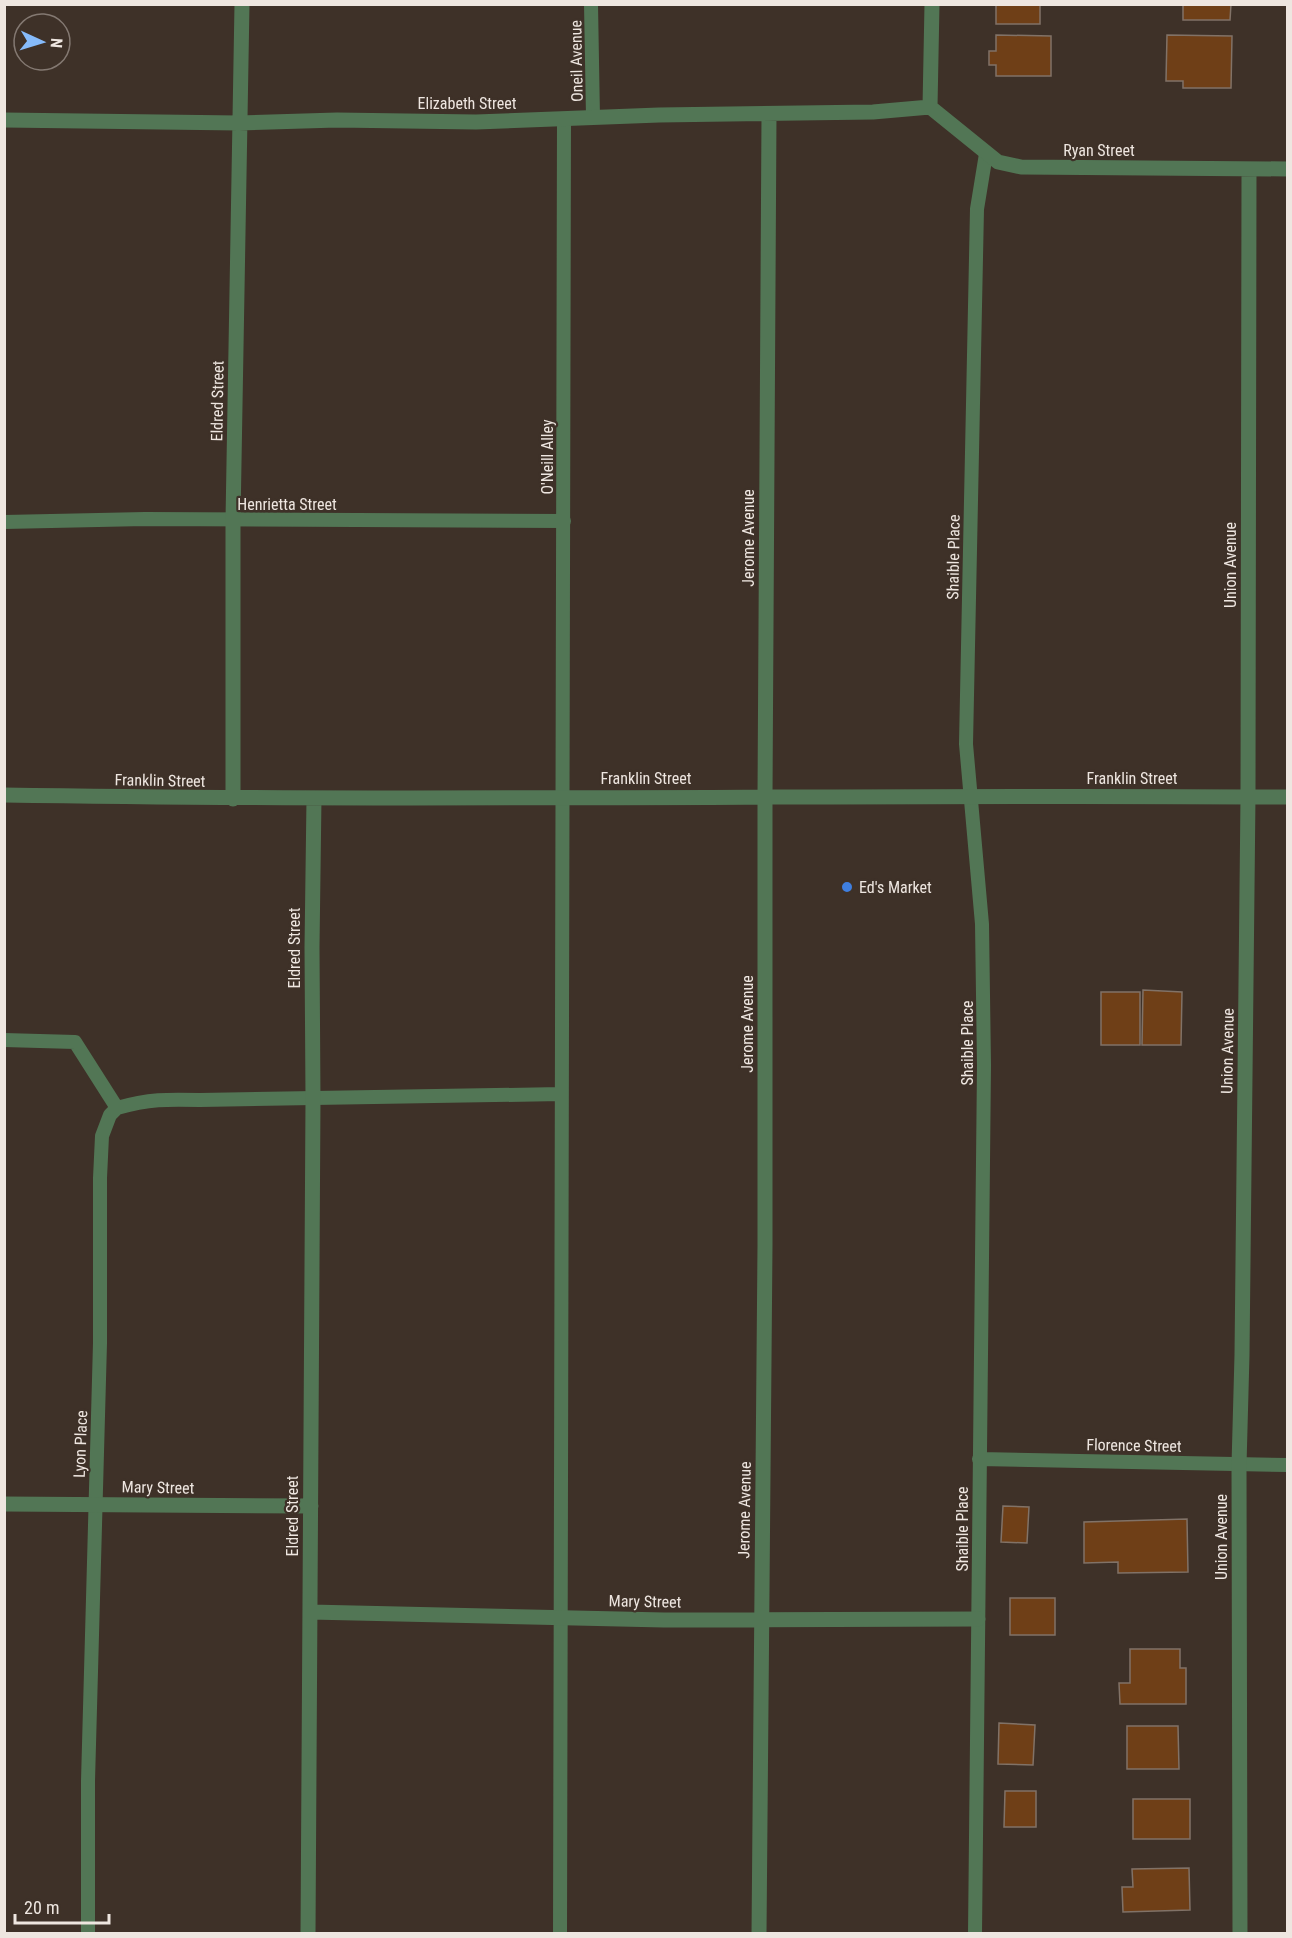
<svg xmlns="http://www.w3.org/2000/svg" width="1292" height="1938" viewBox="0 0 1292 1938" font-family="'Roboto Condensed',sans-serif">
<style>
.building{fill:#6f3f17;stroke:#817267;stroke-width:1.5}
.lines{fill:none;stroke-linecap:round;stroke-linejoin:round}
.service{stroke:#527655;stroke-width:14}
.minor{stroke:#527655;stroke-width:15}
.shop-dot{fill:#3f7fe0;stroke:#3e3128;stroke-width:2}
.labels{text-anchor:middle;stroke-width:4.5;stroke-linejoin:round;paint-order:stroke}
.street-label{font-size:16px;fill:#eee6e0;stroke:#3e3128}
.poi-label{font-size:16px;fill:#eee6e0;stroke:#3e3128;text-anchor:start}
</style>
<rect width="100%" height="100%" fill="#3e3128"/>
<path class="building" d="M996 4H1040V24H996Z
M1183 4H1231L1230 20H1183Z
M996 35 1051 36V76H996V65H989V51H996Z
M1167 35 1232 36 1231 88H1183V81H1166Z
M1143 990 1182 992 1181 1045H1142Z
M1101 992H1140V1045H1101Z
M1003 1506 1029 1507 1027 1543 1001 1542Z
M1187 1519 1188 1572 1118 1573V1562L1084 1563V1522Z
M1010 1598H1055V1635H1010Z
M1130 1649H1180V1668H1186V1704H1120L1119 1683H1130Z
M999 1723 1035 1725 1033 1765 998 1764Z
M1127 1726H1178L1179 1769H1127Z
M1005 1791H1036V1827H1004Z
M1133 1799H1190V1839H1133Z
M1189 1868 1190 1910 1123 1912 1122 1887H1133L1132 1869Z"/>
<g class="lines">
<path class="service" d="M591 4 593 117
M4 522 145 519 564 521
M4 1040 75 1042 117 1108
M117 1108C149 1099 167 1099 200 1100L561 1094
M979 1459 1288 1465
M88 1934V1781L100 1343V1178L102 1136 110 1115 117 1108
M560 1934 564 119
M975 1934 984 1065 982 924 966 744 977 209 986 154"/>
<path class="minor" d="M930 107 998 162 1021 167 1288 169
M930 107 932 4
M4 120 239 123 337 120 476 122 659 115 873 112 930 107
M4 795C432 802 860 794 1288 797
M233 799V520L242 4
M4 1504 311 1506
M310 1612 664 1620 978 1619
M308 1934 313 1099 312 947 314 798
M759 1934 765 1245V796L769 115
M1240 1934 1239 1465 1242 1355 1248 796 1249 169"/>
</g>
<circle class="shop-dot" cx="847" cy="887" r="6"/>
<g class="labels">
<g class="street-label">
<text transform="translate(576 61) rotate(-91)" y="6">Oneil Avenue</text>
<text x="467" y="109">Elizabeth Street</text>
<text x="1099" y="156">Ryan Street</text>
<text transform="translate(217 401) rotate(-89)" y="6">Eldred Street</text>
<text transform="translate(547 457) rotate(-90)" y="6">O'Neill Alley</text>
<text x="287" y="510">Henrietta Street</text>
<text transform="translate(748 538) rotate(-90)" y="6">Jerome Avenue</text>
<text transform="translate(953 557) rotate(-89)" y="6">Shaible Place</text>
<text transform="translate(1230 565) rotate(-90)" y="6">Union Avenue</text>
<text x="646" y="784">Franklin Street</text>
<text x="1132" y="784">Franklin Street</text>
<text transform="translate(160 780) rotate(1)" y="6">Franklin Street</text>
<text transform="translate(294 948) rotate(-90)" y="6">Eldred Street</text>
<text transform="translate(747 1024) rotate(-90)" y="6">Jerome Avenue</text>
<text transform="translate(967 1043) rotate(-90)" y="6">Shaible Place</text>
<text transform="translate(1227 1051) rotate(-89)" y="6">Union Avenue</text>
<text transform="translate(80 1444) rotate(-88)" y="6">Lyon Place</text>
<text transform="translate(1134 1445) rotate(1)" y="6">Florence Street</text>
<text transform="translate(158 1487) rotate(1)" y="6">Mary Street</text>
<text transform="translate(744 1510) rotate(-89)" y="6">Jerome Avenue</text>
<text transform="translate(292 1516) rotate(-90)" y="6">Eldred Street</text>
<text transform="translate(962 1529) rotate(-90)" y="6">Shaible Place</text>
<text transform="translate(1221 1537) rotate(-90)" y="6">Union Avenue</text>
<text transform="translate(645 1601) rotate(1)" y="6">Mary Street</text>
</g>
<g class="poi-label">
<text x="859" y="893">Ed's Market</text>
</g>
</g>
<rect width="1292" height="1938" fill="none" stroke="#eee6e0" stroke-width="12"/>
<g transform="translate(42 42) rotate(94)"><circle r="28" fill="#3e3128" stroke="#847972" stroke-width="1.5"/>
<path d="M0-4.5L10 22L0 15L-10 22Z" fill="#86bbfb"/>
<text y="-9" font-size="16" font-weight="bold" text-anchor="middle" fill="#eee6e0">N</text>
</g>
<path d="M15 1914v9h94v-9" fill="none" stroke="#eee6e0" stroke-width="3"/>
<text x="24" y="1914" font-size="18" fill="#eee6e0" stroke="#3e3128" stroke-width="4.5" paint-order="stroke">20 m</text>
</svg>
